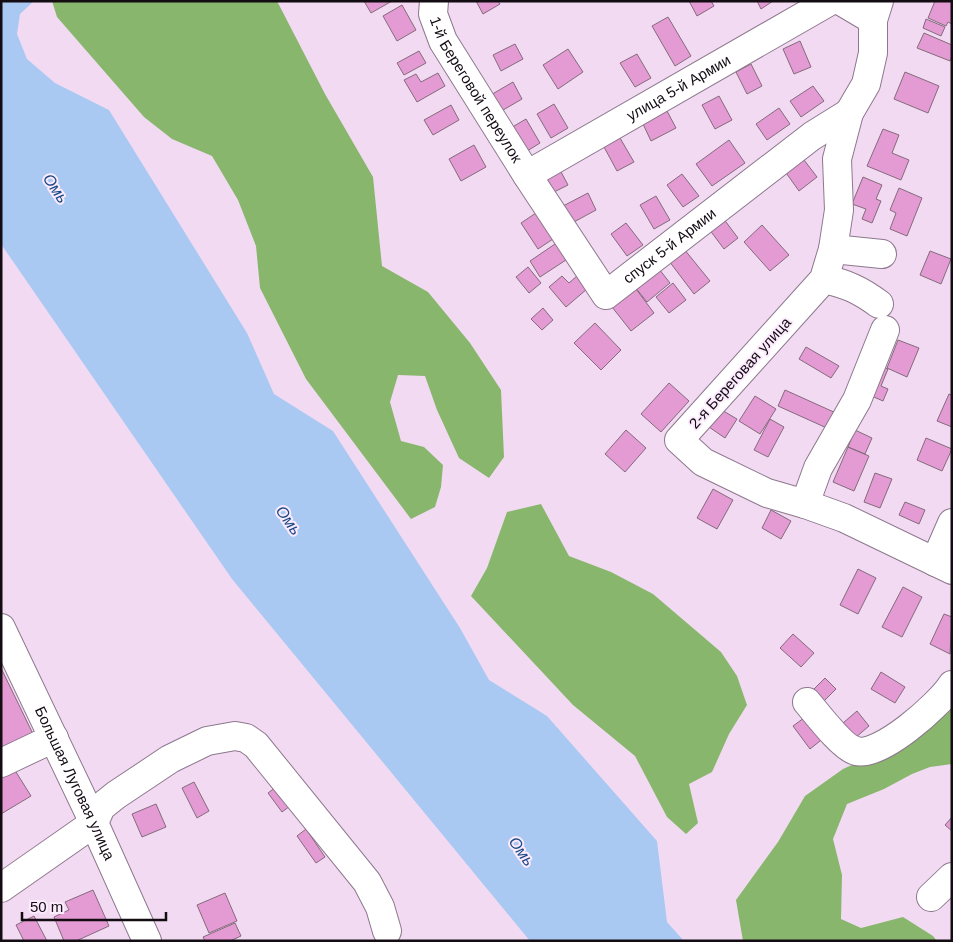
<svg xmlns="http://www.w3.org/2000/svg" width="953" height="942" viewBox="0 0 953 942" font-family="Helvetica,sans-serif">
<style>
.forest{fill:#88b66c}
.water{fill:#aac9f2}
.building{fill:#e49bd3;stroke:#836b7c}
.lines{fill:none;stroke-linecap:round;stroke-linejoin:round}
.minor-casing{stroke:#8d788d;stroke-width:30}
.minor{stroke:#fff;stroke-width:28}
.labels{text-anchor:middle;stroke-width:4;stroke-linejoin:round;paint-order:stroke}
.street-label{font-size:15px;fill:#130c13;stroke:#fceafd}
.water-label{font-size:16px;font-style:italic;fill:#194a86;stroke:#fceafd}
</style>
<rect width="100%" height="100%" fill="#f2dbf2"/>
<path class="forest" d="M52 1H277L325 94 373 177 382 266 428 292 470 343 501 390 504 457 489 478 459 458 437 410 425 376 398 375 390 402 401 441 424 447 443 465 441 487 435 507 411 519 306 379 260 288 256 246 238 200 212 156 172 139 144 117 57 17Z
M541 504 569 556 611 572 653 594 721 652 737 676 747 705 729 734 712 772 689 784 698 823 686 834 667 817 635 756 573 705 471 596 487 568 507 512Z
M952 699V764L930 767 912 774 884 789 847 804 833 839 842 875 841 919 861 928 903 917 933 936 937 941H743L736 900 778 842 805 796 843 769 922 733Z"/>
<path class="water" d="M1 1H34L20 14 17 34 27 59 55 83 109 110 247 333 274 394 333 431 460 628 489 680 547 716 657 841 667 922 684 941H530L232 579 1 244Z"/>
<path class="building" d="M364 1H392L371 13Z
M476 1H498L500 4 483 14Z
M689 1H711L714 6 697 16Z
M757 1H773L761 9Z
M935 1H952V24L948 22 946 26 928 18Z
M402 5 416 30 397 41 383 16Z
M668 17 691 56 675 66 652 26Z
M926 19 945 27 941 36 923 28Z
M924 33 952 45V56L950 61 917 48Z
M800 41 811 67 794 74 783 49Z
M515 44 523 59 501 71 493 55Z
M568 49 583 72 558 89 543 65Z
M419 51 426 63 404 75 397 63Z
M637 54 651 78 635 87 620 63Z
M751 64 762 86 747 94 736 72Z
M905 72 939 86 928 113 894 99Z
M438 73 445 86 417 102 404 80 416 74 421 82Z
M513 82 522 99 498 113 489 96Z
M813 86 824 101 801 117 790 101Z
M719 96 732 120 715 129 702 105Z
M554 104 568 128 551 138 537 114Z
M451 105 459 120 433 135 424 120Z
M779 108 790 124 767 140 756 124Z
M667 111 676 128 651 141 643 124Z
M526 119 540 143 524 153 509 129Z
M883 129 899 135 892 153 909 160 901 180 867 166Z
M620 138 634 162 617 171 604 147Z
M729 140 745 163 712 186 696 164Z
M474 145 486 167 461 181 449 159Z
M801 156 817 177 799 191 784 170Z
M560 170 568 185 546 196 539 181Z
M682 174 699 196 683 207 667 185Z
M863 177 882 185 876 199 881 201 872 223 862 219 866 209 852 204Z
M899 188 922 198 907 236 890 229 896 213 890 210Z
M588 193 596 210 572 223 563 206Z
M656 196 670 220 654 229 640 205Z
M539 211 556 237 538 249 521 223Z
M723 218 738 238 724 249 709 229Z
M626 223 643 245 627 256 611 234Z
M762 225 789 255 770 271 744 242Z
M558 242 569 258 540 277 530 261Z
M684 249 710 281 694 294 669 261Z
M930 251 951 259 941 284 920 275Z
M528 267 541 283 529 293 516 277Z
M659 269 670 283 647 302 635 287Z
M562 276 569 283 577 276 587 289 566 307 549 287Z
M673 283 686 300 669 313 656 297Z
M636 289 654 313 631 331 612 307Z
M543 308 553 320 542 330 531 319Z
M595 323 621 350 601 370 574 343Z
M898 340 919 348 907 377 887 368Z
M806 347 839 366 831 378 799 359Z
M879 365 888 369 881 386 888 389 883 401 867 394Z
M669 383 689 401 661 432 641 414Z
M785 390 836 413 829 429 778 406Z
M949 394 952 395V427L937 421Z
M755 396 776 409 760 434 739 421Z
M720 409 737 419 725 438 709 427Z
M770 419 784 427 768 457 754 450Z
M626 430 646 448 625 472 605 454Z
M855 430 872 438 865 454 848 447Z
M926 438 952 449 942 471 917 460Z
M848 447 869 456 854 491 833 482Z
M875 473 892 479 880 508 864 502Z
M713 489 733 500 717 529 697 518Z
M905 502 925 510 919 524 899 515Z
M771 510 791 521 781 539 762 528Z
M858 569 876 578 858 614 840 605Z
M903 587 922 597 902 637 882 627Z
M944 614 952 617 950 654 930 644Z
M793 634 814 653 801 667 780 648Z
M1 668 33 734 1 750Z
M881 672 905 687 895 703 871 689Z
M825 678 836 689 821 704 810 693Z
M857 711 869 726 848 744 836 729Z
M808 715 825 737 810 749 793 726Z
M11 764 31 796 1 814V769Z
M194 782 209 811 197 818 182 788Z
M276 787 290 806 282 812 268 793Z
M156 804 166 827 142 837 132 814Z
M952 817V831L945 825Z
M306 829 325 857 316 863 297 836Z
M93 890 109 926 76 941H64L54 917 69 910 65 902Z
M225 893 237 921 209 933 197 905Z
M34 916 47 941H24L16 925Z
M235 923 241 936 230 941H205L203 937Z"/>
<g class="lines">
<g class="minor-casing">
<g id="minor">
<path id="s1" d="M434 1 433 14 443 41 527 175 606 295 812 136 849 113"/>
<path d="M841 1 873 20"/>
<path d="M879 1 873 20V53L866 84 849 113 837 159 839 210 833 249 824 279 679 440 703 462 767 493 805 504 844 518 952 570"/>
<path id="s2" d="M527 175 830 1"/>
<path d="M833 249 882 254"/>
<path d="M824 279C847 284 860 290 879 304"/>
<path d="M805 504 818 468 857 400 885 330"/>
<path d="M935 562 952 523"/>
<path id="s3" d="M1 628 94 823 147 941"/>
<path d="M807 702C817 714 843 748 856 751 880 758 940 704 952 685"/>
<path d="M1 763 54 738"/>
<path d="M1 888 94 823 101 807 116 795 170 759 207 741 235 736 246 738 256 745 367 882 380 907 387 931"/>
<path d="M931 897 952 877"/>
</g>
</g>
<use href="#minor" class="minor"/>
</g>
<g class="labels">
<g class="street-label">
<text dy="5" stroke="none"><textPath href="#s2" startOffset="175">улица 5-й Армии</textPath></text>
<text dy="5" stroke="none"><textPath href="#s1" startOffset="100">1-й Береговой переулок</textPath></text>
<text dy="5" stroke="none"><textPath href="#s1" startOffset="424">спуск 5-й Армии</textPath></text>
<text transform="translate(740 373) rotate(-48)" y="5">2-я Береговая улица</text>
<text dy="5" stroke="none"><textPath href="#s3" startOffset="172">Большая Луговая улица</textPath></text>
</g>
<g class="water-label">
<text transform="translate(56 188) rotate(56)" y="6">Омь</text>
<text transform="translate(289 520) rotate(55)" y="6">Омь</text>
<text transform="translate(522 851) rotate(55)" y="6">Омь</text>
</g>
</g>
<rect width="953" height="942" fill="none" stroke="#130c13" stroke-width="5"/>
<path d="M22 912v8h144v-8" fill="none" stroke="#130c13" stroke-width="2.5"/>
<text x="30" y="912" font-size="15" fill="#130c13" stroke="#fceafd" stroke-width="4" paint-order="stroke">50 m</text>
</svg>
